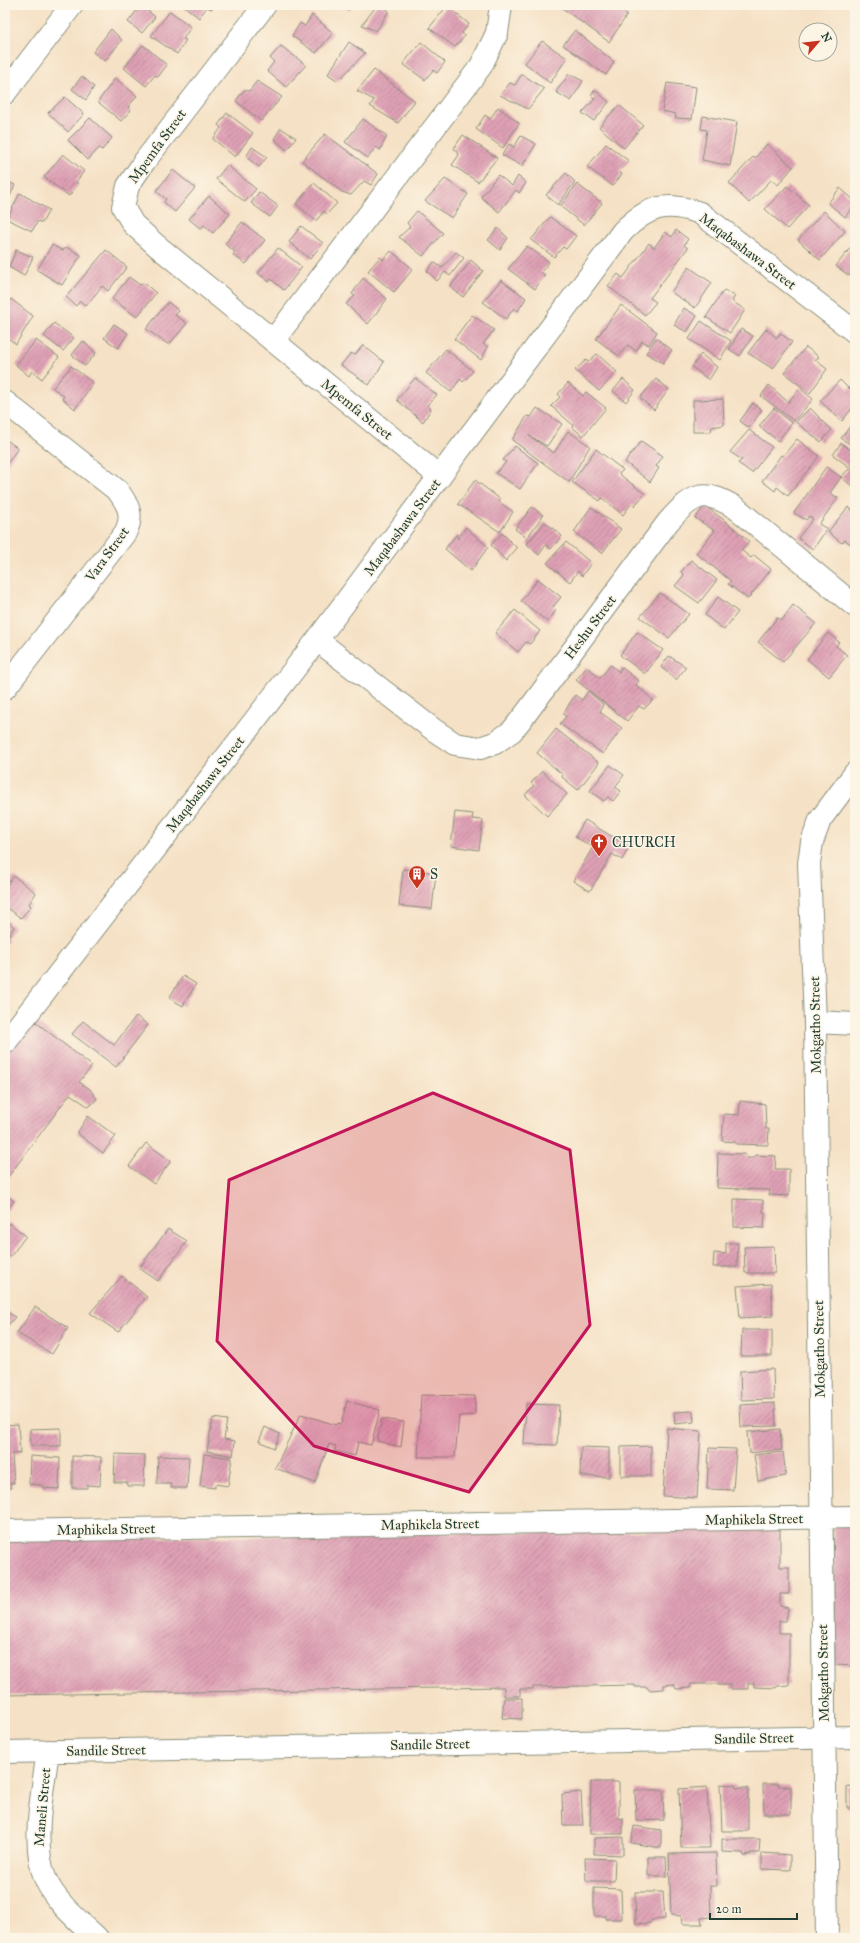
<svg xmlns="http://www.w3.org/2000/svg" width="860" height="1943" viewBox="0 0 860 1943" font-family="'IM FELL Great Primer',serif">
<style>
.building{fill:url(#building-hatch)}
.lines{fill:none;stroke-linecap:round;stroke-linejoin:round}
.minor-casing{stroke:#8a8f7c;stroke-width:24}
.minor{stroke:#fff;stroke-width:22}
.marked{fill:#c2185b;fill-opacity:0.2;stroke:#c2185b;stroke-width:3;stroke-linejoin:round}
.labels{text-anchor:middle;stroke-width:3;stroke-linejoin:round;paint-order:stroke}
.street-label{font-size:14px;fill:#1f3d34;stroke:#fcf5e5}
.poi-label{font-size:14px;fill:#1f3d34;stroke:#fcf5e5;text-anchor:start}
</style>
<defs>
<pattern id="building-hatch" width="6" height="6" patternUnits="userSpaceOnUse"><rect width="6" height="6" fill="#dfa0b5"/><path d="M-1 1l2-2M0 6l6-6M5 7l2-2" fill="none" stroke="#b48494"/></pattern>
</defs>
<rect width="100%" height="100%" fill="#fcf5e5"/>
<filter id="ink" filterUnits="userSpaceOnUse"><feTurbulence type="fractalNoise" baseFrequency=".025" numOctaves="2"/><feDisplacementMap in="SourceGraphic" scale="8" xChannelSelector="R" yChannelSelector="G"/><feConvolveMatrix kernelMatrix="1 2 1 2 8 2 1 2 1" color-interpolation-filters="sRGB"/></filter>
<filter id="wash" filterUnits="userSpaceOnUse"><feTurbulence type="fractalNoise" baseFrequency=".012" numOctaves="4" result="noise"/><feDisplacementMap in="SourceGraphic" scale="16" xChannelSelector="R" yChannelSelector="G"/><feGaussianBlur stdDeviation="0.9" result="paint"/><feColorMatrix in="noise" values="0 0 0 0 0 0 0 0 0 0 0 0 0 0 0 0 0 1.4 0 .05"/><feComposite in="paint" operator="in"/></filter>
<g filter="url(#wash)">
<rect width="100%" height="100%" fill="#f5e1c5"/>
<g id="blocks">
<path class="building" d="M141 5 155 17 142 33 128 22Z
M183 5H215L212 9 207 7 199 18Z
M340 5H353L349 10Z
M377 5H382L389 11 376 31 362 25Z
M558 5H614L627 15 609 42Z
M447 6 469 24 462 33 465 36 455 47 429 28Z
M170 11 191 27 183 39 186 40 177 54 151 36Z
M312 15 333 33 316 53 292 36 300 23 305 26Z
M111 29 122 40 105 61 93 52Z
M575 30 614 62 606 75 563 45Z
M542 41 567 58 550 83 525 63Z
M349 42 365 53 338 81 328 74Z
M421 42 445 62 437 73 433 70 425 80 403 64Z
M143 45 167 65 158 77 155 75 146 86 124 68Z
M281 46 306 65 286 87 267 71 274 62 270 58Z
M374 70 415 101 398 123 370 106 374 100 357 91Z
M522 74 544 89 528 109 500 95 510 83 515 85Z
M569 74 583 81 571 101 556 92Z
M82 76 94 87 86 100 72 89Z
M115 78 137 96 128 107 131 110 121 121 98 102Z
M257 81 282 97 261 121 236 101 244 90 249 91Z
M667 83 696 87 692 119 675 118 676 114 662 111Z
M595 90 609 102 594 121 582 113 595 99 591 95Z
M65 97 84 114 68 132 48 113Z
M619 105 643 125 624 148 599 127Z
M498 107 519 123 503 148 476 129 485 115 490 119Z
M227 113 253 133 235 157 213 139 221 128 218 125Z
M703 116 737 122 730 166 702 160 707 130 701 129Z
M90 118 112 138 102 150 99 148 88 160 68 140Z
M363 119 387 136 380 150 376 147 368 158 345 142Z
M281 128 296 138 287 150 274 139Z
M325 134 378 174 371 185 364 181 351 195 342 192 302 161Z
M463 135 497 158 478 182 452 165 459 155 454 148Z
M521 136 536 144 522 166 502 155 509 144 514 147Z
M606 144 629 161 619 172 622 174 613 186 587 167Z
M767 144 793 167 778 185 771 180 749 203 729 183 753 157 755 158Z
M252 147 267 157 259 167 246 157Z
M63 154 84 171 76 182 78 184 69 196 44 177Z
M227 165 256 189 245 202 216 179Z
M173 170 195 188 175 212 164 202 166 199 156 191Z
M566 173 575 182 558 205 546 195Z
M498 175 512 186 518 176 526 183 519 193 516 190 499 212 481 197Z
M445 179 468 194 452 218 425 201Z
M5 180 15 185 5 207Z
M314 183 337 203 327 214 324 211 316 221 296 204Z
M577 184 602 203 584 225 560 206Z
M787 186 809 205 787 229 765 209Z
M840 188 855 201V204L845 217 828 203Z
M259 192 278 206 270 217 251 203Z
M20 193 49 210 42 223 38 221 32 231 7 219Z
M209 196 230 214 213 233 204 225 201 229 189 219Z
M417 211 443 233 423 256 399 237 410 227 407 223Z
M824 211 845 231 820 260 798 240Z
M550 217 576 236 566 249 563 247 554 257 531 240Z
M242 222 265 240 246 264 233 255 235 252 225 244Z
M301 226 323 243 310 259 289 242Z
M498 228 508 238 500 250 488 240Z
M676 230 688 239 684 245 688 248 650 298 656 302 645 315 608 286 618 274 623 278 649 243 654 248 665 232 672 237Z
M855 242V272L853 270 849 276 836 266Z
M52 245 63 251 66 247 81 255 62 285 37 270Z
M527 246 549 262 541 272 545 275 535 289 508 269Z
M278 248 302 267 284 290 271 279 269 282 258 273Z
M16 250 33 257 24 276 9 267Z
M106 250 127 267 108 291 102 286 86 306 80 301 76 306 66 297Z
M391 251 413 269 394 292 368 271 380 257 383 260Z
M456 252 464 258 450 276 445 272 437 281 427 271 434 262 442 268Z
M471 260 483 271 463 297 450 287Z
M689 267 712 283 695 308 671 292Z
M129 277 140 285 144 283 156 293 137 317 112 299Z
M363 278 387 299 368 324 346 304 355 296 352 294Z
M501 280 526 298 518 311 514 308 506 319 483 302Z
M724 290 735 296 732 301 745 310 730 333 706 317Z
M11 299 33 316 16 344 5 336V308Z
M168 302 179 311 175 315 187 323 169 345 146 329Z
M621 305 657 332 649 345 642 341 636 351 628 345 619 356 596 339Z
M684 308 697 316 687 332 674 325Z
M472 315 494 330 483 344 488 347 481 360 454 339Z
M701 321 731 341 720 360 689 339Z
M54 323 74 338 63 351 44 336Z
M114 324 128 333 118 348 104 338Z
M741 329 753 336 740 356 729 349Z
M766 329 777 338 780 333 792 342 773 369 748 353Z
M656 338 672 350 663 363 646 353Z
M36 340 59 357 42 379 32 371 29 376 16 365Z
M83 341 96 353 85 366 72 355Z
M363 345 384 362 369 385 341 365 351 353 355 355Z
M806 347 819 357 815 360 827 369 810 393 784 373Z
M446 349 473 371 463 382 460 379 451 392 426 373Z
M597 354 617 372 599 391 575 370 586 360 588 362Z
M701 354 717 367 709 380 692 367Z
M71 366 93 383 75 409 62 398 64 396 53 388Z
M415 378 437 395 427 405 431 409 423 422 397 400Z
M623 379 635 390 626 402 613 391Z
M656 379 669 389 654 410 640 398Z
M840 380 849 389 852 385 855 388V405L842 421 820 401Z
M568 383 583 396 586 392 606 408 583 436 572 427 573 425 551 406 560 397 558 394Z
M769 385 788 402 800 388 813 399 794 421 761 396Z
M723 399 724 425 712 427 711 432H693V400Z
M753 403 762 410 749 428 740 421Z
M537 408 562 424 547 446 528 435 554 453 568 431 590 446 569 482 512 440 527 416 531 417Z
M774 408 792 423 778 441 759 426Z
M810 408 832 430 821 442 796 422Z
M851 425 855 428V448L841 438Z
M749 430 772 447 752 473 738 463 742 460 730 452Z
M5 439 18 448 5 467Z
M797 439 819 456 788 496 777 487 775 491 762 481 781 455 783 456Z
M641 441 663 456 656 466 659 468 650 482 625 462Z
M841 443 855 453V471L833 455Z
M515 446 538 463 520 489 496 473 506 462 503 460Z
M596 449 623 470 619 474 645 494 634 506 631 504 623 515 602 498 600 501 572 482Z
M826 467 841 477 830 493 838 498 819 524 827 529 813 549 798 538 813 519 809 516 806 520 794 513Z
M849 469 855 474V485L853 487 841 477Z
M475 480 500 499 498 501 513 512 500 532 458 504Z
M705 506 724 520 749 541 741 550 751 558 754 555 771 569 748 599 728 584 731 581 696 553 715 531 695 518Z
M532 507 543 515 527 538 515 529Z
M591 507 621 529 602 553 574 532Z
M848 507 855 512V547L845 540 842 543 828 532Z
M545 522 562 536 551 549 546 545 539 555 527 544Z
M466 527 488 547 471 571 445 549 457 534 458 539Z
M502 533 517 548 506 561 491 545Z
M566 542 591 563 582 576 578 571 570 582 547 563Z
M691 560 717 580 699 603 675 586 684 575 681 572Z
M538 579 561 597 553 607 556 610 548 622 521 601Z
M660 593 689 614 669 638 640 617Z
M718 597 738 612 724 630 705 615Z
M793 605 816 623 783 662 758 642 777 618 782 620Z
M515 610 540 631 530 644 526 642 518 652 495 633Z
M637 632 663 650 645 674 620 655Z
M828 633 839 642 836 646 847 655 829 677 807 659Z
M669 656 686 667 676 680 661 667Z
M611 665 619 672 621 667 639 681 636 685 653 700 644 709 639 706 627 721 576 680 587 667 600 678Z
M588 691 603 704 600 712 622 728 603 754 560 724 566 716 563 714 575 695 582 700Z
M556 729 599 763 578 790 562 777 563 775 537 753Z
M610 765 624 775 615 787 621 791 613 801 608 797 604 801 590 791Z
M542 771 567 794 547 816 525 795 534 786 531 783Z
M455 812 473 814 472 819 483 820 479 850 451 846Z
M585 820 629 847 622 860 612 854 590 891 573 881 593 847 575 837Z
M403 869 436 873 432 909 399 906Z
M14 876 36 893 29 904 31 906 21 918 5 906V887Z
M5 919 14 927 7 938 8 940 5 944Z
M183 976 196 984 183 1006 169 998Z
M136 1016 148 1025 116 1067 72 1034 83 1021 114 1045Z
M32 1019 92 1066 79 1082 90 1089 97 1099 89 1107 70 1094 5 1181V1054Z
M740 1101 765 1104 766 1129H769L768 1145 736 1144 735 1142 722 1141 724 1114 739 1115Z
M88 1116 116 1136 103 1153 77 1133Z
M146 1143 171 1161 154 1184 129 1166Z
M718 1153 745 1154 747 1158H753L755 1155 776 1156 775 1169H789V1196L769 1195 770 1190 717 1188Z
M5 1194 14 1201 5 1213Z
M734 1199 763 1200V1212H765L764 1228 734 1227Z
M9 1223 26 1236 10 1257 5 1253V1229Z
M168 1229 187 1241 158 1281 139 1268Z
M726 1243H738L737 1267H713L714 1253 726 1254Z
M774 1246 775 1273H745L744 1247Z
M122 1276 147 1297 118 1332 90 1313Z
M771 1284 773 1316 740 1318 737 1286Z
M35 1307 68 1328 52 1354 17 1333Z
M5 1310 15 1317 5 1329Z
M742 1330H772V1356H741Z
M773 1369 774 1399 741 1400 740 1371Z
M421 1395 475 1396V1415L459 1416 455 1457H418Z
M347 1401 380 1410 371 1445 358 1442 355 1456 334 1451 336 1446 329 1444 315 1483 275 1468 301 1414 336 1425 337 1423 341 1424Z
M775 1403 776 1426 741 1427 740 1405Z
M526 1404 559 1405 557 1445 524 1444Z
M693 1411 694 1422 675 1424 674 1412Z
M213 1418 227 1420 224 1439 235 1441 233 1456 207 1451Z
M382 1419 404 1422 401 1447 377 1441Z
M18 1424 20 1453 12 1454 14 1483H10L11 1488H5V1425Z
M265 1427 280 1434 274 1448 259 1441Z
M61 1428V1446H31L30 1429Z
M667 1428 701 1431 697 1498 663 1496Z
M780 1429 782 1450 749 1453 747 1432Z
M651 1446V1476H621V1447Z
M581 1447 609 1448V1477L580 1476Z
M709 1448 736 1449 733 1490 707 1489Z
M783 1452 786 1476 758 1481 754 1455Z
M115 1454 145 1455 144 1486H127V1482H114Z
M204 1454 232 1458 228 1486 215 1484V1488L200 1486Z
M30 1456 60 1458 59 1489 43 1488 42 1485 29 1484Z
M72 1456 101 1457 100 1486 87 1485V1488H72Z
M158 1456 189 1457 187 1488H171V1484H157Z
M855 1524V1666L835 1665 833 1526Z
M780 1529V1567H789V1594H780V1606L788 1608 786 1621H779V1633H789V1685L778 1686 775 1688 754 1687V1683H748V1689H731V1685H718V1684H691L690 1688 676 1689 674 1684 664 1685V1689L649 1690 647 1687H635V1685L533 1687V1689H520V1696H504V1687L5 1695V1540Z
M504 1698H522V1719L502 1718Z
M591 1782H619V1819L623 1818V1834H590Z
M720 1784 735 1785 736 1788H748V1831H722Z
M763 1784H778L779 1786 791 1787V1814H764Z
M847 1786 855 1787V1808H847Z
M707 1787 710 1848H681L679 1789Z
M635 1790H663L664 1820 636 1821Z
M581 1792 583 1826H563L562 1794Z
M634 1826 661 1830V1848L631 1843Z
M623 1837V1855L594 1854V1838Z
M722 1839H760L759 1853H750V1855L747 1854V1856H744L743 1853 722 1852Z
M716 1853 717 1886H710L711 1917 701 1918 702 1924H682L681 1916 671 1915 669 1854Z
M762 1853 790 1855V1870L762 1869Z
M648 1857H666L667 1876H648Z
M585 1858 615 1859 614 1881H586Z
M594 1888 621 1889 622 1919H606V1916H594Z
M635 1892H663L665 1919 652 1920 650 1923 636 1924Z"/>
</g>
</g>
<g filter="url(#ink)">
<use href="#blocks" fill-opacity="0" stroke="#8a8f7c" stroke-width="1"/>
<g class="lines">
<g class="minor-casing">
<path id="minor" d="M265 5 144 162 128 186 123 207 133 224 156 245 440 477
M5 93 72 5
M273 341 481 66 497 33 501 5
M5 402 118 491C129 506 134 516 125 533L5 688
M317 640 434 730 455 744 480 748 495 743 512 731 527 712 668 522C693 494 703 488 736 508L855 606
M815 1022 855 1024
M5 1043 317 640 623 231C648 206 666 201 700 213L855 332
M5 1531 855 1517
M48 1751C43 1790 31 1842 45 1878 55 1902 79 1921 97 1938
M5 1752 855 1737
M827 1938 815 1022 809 863 812 842 820 820 855 773"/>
</g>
<use href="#minor" class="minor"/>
</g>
</g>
<path class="marked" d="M433 1093 570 1150 590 1325 469 1492 314 1446 217 1341 229 1180Z"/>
<defs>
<g id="church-pin" transform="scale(0.9)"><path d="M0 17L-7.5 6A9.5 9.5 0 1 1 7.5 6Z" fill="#c8321e" stroke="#fcf5e5"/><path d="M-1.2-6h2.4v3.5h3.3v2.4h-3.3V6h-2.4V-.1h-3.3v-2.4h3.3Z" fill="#fff"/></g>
<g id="building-pin" transform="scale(0.9)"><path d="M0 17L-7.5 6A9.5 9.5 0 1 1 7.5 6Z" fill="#c8321e" stroke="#fcf5e5"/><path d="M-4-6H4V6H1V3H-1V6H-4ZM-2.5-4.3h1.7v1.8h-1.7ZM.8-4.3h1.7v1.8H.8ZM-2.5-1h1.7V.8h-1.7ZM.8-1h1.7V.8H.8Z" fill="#fff"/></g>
</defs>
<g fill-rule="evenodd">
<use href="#church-pin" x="599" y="842"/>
<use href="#building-pin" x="417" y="874"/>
</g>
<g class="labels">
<g class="street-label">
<text transform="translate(157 146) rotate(-54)" y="5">Mpemfa Street</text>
<text transform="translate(748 251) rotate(37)" y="5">Maqabashawa Street</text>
<text transform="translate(357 409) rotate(39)" y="5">Mpemfa Street</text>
<text transform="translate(402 527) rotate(-53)" y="5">Maqabashawa Street</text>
<text transform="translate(107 554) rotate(-54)" y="5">Vara Street</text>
<text transform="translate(590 627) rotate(-53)" y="5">Heshu Street</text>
<text transform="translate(205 784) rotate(-52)" y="5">Maqabashawa Street</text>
<text transform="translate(815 1025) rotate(-91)" y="5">Mokgatho Street</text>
<text transform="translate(819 1349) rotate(-91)" y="5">Mokgatho Street</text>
<text transform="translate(754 1519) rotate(-1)" y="5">Maphikela Street</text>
<text transform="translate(430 1524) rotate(-1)" y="5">Maphikela Street</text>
<text transform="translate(106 1529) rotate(-1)" y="5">Maphikela Street</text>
<text transform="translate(823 1673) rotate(-91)" y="5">Mokgatho Street</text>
<text transform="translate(754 1738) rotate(-1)" y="5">Sandile Street</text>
<text transform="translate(430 1744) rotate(-1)" y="5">Sandile Street</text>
<text transform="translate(106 1750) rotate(-1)" y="5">Sandile Street</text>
<text transform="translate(42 1807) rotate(-85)" y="5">Maneli Street</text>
</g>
<g class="poi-label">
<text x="612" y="847">CHURCH</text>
<text x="430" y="879">S</text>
</g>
</g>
<rect width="860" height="1943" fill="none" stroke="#fcf5e5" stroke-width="20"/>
<g transform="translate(818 42) rotate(62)"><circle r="19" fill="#fcf5e5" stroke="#a4ab9e"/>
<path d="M0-3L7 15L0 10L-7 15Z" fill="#c8321e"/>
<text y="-6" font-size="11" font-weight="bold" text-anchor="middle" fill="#1f3d34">N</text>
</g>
<path d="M710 1913v6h87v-6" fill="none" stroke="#1f3d34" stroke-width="2"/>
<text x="716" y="1913" font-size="12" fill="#1f3d34" stroke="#fcf5e5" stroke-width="3" paint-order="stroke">20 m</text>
</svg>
